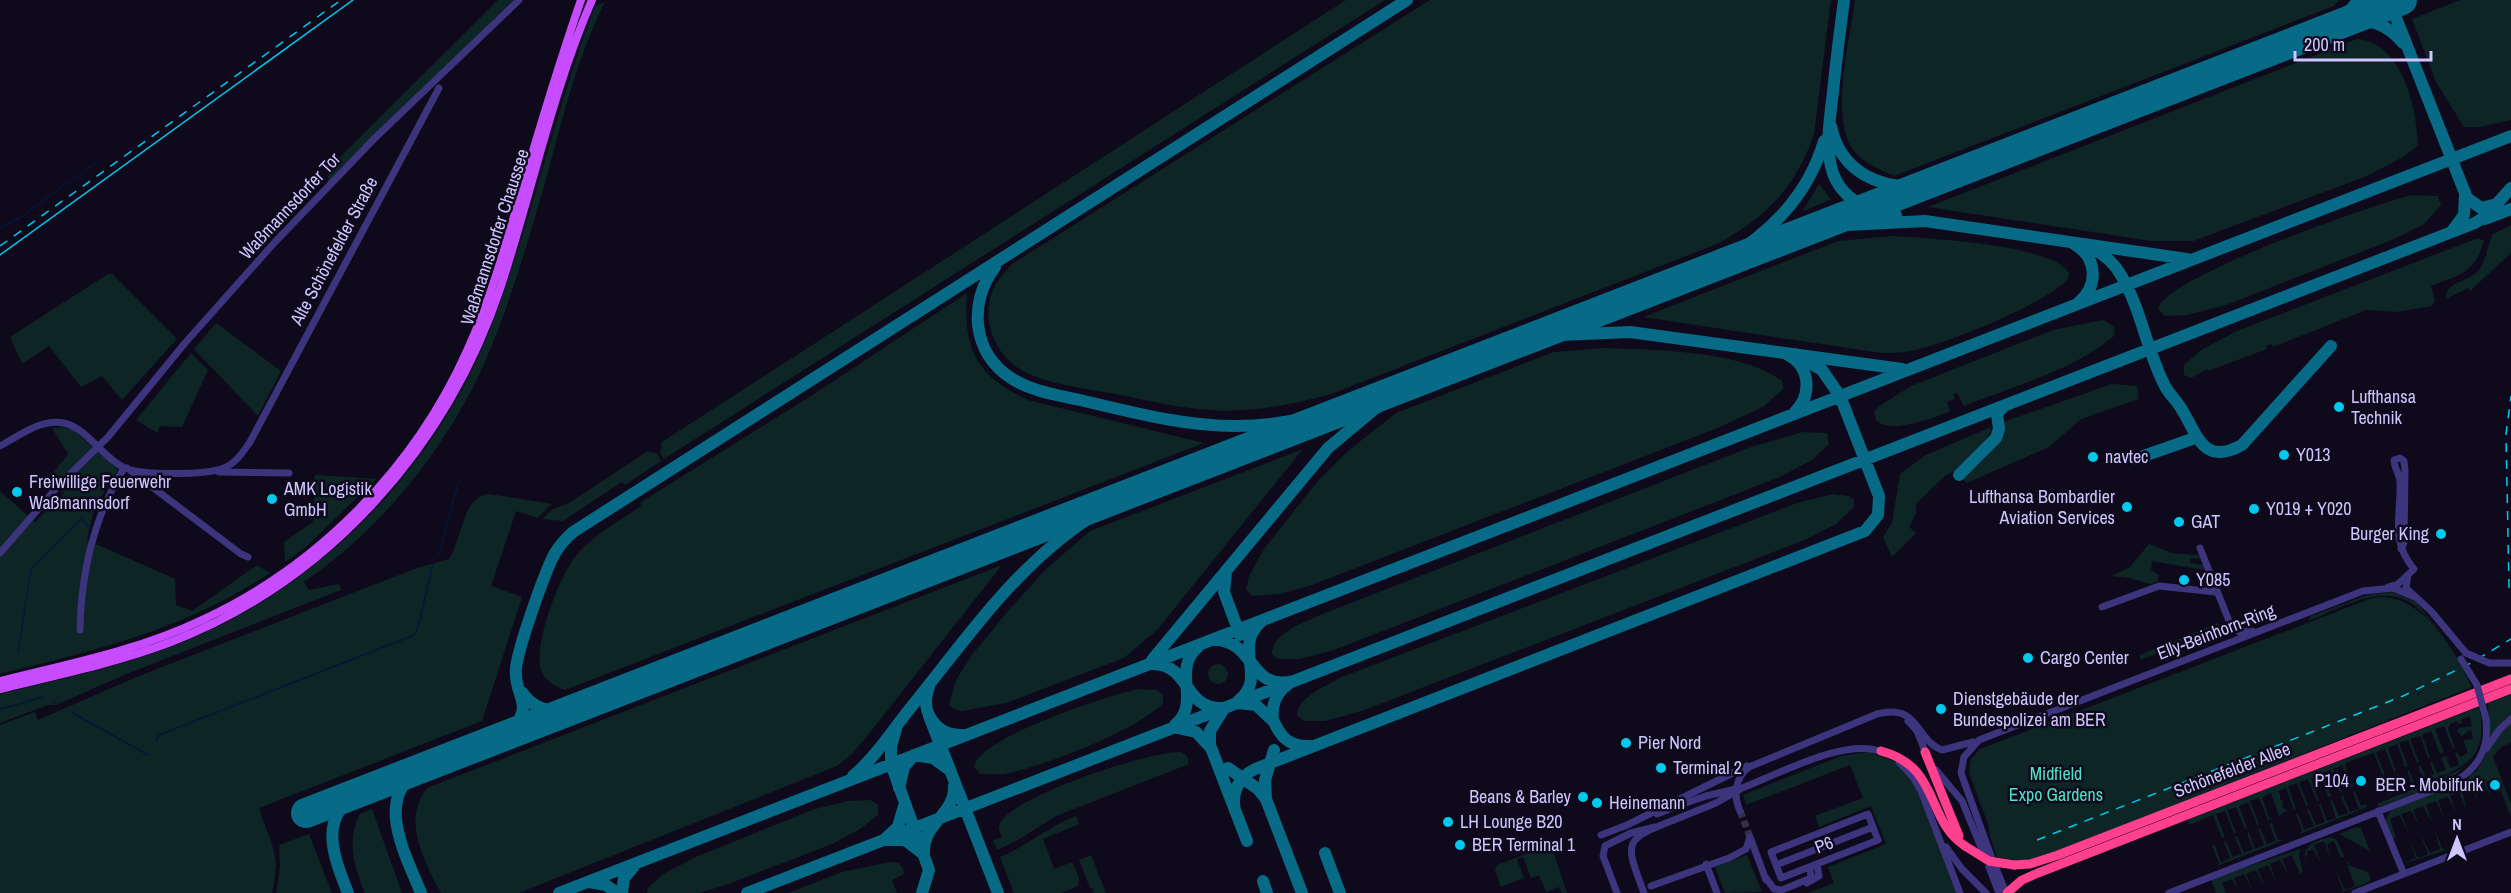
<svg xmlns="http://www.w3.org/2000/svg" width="2511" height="893" viewBox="0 0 2511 893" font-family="'Archivo Narrow',sans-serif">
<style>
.green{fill:#0d2525}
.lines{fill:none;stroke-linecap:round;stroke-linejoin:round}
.stream{stroke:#071638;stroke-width:1.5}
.taxiway{stroke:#076a86;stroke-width:12}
.runway{stroke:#076a86;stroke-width:30}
.minor-tunnel{stroke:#352f49;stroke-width:7;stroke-dasharray:7 3.5;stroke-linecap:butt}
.minor{stroke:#3c347c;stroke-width:7}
.major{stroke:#c84cff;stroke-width:8}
.highway{stroke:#ff408f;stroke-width:9}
.tram{stroke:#00c9f0;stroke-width:1.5}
.rail{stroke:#00c9f0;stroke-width:1.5;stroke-dasharray:9 8;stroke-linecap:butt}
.minor-bridge{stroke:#3c347c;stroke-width:7}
.highway-bridge{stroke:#ff408f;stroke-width:9}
.poi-dot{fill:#00c9f0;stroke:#0e0a1b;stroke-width:2}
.labels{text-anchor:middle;stroke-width:5;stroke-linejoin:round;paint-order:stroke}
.street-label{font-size:18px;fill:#cfc5ff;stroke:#0e0a1b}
.poi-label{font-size:18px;fill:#cfc5ff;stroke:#0e0a1b;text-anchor:start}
.park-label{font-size:18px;fill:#50e0c5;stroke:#0e0a1b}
</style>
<rect width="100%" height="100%" fill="#0e0a1b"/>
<path class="green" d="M498 0H513L328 182 329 168Z
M1346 0H1385L664 459 660 453 662 442Z
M1430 0H1831L1814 134C1796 187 1766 218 1717 244L1331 394C1292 405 1250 413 1210 410 1178 408 1146 400 1115 394 1089 389 1046 384 1023 371 992 354 978 313 997 282 1001 276 1007 270 1012 264Z
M1855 0H2339L2334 6 1894 176C1879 169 1865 164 1854 151 1829 121 1850 38 1855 0Z
M2460 0H2511V120L2480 127H2464L2436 82 2412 19Z
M605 2C576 59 562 122 545 183 527 244 510 305 484 364 446 449 381 529 304 582L309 590 339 584 341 590 124 675 56 705H48L0 723V694C57 680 115 668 171 647 318 591 435 471 492 325 532 220 555 111 595 6Z
M2357 39C2402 42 2417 108 2418 145L2405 156 2367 176 2193 241H2151L1928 207Z
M1819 184 1831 199 1802 212Z
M2411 195 2438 196 2441 205 2424 224 2394 239 2226 305 2187 315 2165 316 2158 309C2162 278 2375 204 2411 195Z
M2511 225V253L2470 291 2468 288 2447 298 2446 295C2450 281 2466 282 2476 273 2486 264 2487 246 2493 234Z
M1892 236C1926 238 2052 244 2069 273L2068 279C2044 305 1941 347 1905 352 1892 354 1880 353 1868 351L1643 317 1838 241Z
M2478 238 2484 241C2474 274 2461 274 2431 286L2435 300 2432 306 2397 312 2366 310 2273 347 2271 344 2266 346 2267 349 2208 371 2207 369 2191 378 2184 375V365L2201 350 2237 331Z
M108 274H112L177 339 122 400 102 376 81 387 49 346 22 364 10 337Z
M967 293C963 349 976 376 1028 400L1204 443 565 690C555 687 544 680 541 670 533 645 559 577 575 557 592 535 619 522 641 506V502L814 394Z
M2103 320 2115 327 2114 336C2072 371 2014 386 1964 406L1957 393 1953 394 1955 399 1947 402 1950 411C1934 418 1889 435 1876 420L1874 412 1878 407 1911 386 2053 330Z
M216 323 281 371 258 416 194 349Z
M1604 348C1654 350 1744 350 1783 382V389L1763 407 1720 427 1312 585 1280 594 1252 596 1246 589 1249 576 1264 549 1317 482 1348 451 1396 413 1554 352Z
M191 353 208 370 182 427 160 426 157 433 136 420Z
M2112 384 2137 386 2139 399 2081 419 2049 447 1967 483 1963 479C1979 463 2003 447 2003 422Z
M62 427 73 430 118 469 94 509 87 540 175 579 176 605 192 611 257 565 270 573C181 631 101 649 0 674V491L35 522 64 493 50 477 68 454 52 428Z
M1991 427 1990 433 1982 444 1955 471 1946 475 1916 504V513L1909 527 1916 533 1892 557 1883 537 1892 523 1900 474 1926 455Z
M1803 432 1827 433 1829 444 1812 460 1780 477 1334 650 1300 659H1277L1272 654C1271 634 1305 622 1320 615L1751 447Z
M1303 449 1157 630 1124 658 1006 703 962 711 954 709 949 705 956 680 971 656 1008 611 1045 570 1090 531Z
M648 451 657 454 661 461 625 485 622 482 563 521 542 519 553 509 569 503Z
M315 475 376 479 306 547 285 562 284 542 313 522Z
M489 494 552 504 537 518 516 511 491 586 522 597 482 721 259 808C270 843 282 854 272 893H0V725L35 712 38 720 134 678 417 568 449 559C462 539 463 495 489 494Z
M1833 494 1849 496 1854 500V507L1836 524 1807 539 1362 711 1325 721H1304L1297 715C1297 697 1328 685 1342 677L1797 503Z
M2149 544 2171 553 2198 555 2201 559 2191 558 2190 563 2204 565V570L2152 561 2151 570 2159 575 2158 581 2150 584 2130 578 2111 576 2130 567Z
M1002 565 872 730 852 754 837 766 519 893H441L439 890C423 857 402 821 427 788Z
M2392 592 2416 602 2439 630C2430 621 2422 610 2411 603 2380 583 2339 609 2308 621L2311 616 2367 595Z
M2382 597C2426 599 2455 651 2472 687L2040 858 2021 861 1997 857 1990 837 1988 824 1969 773 1971 759 1980 749 2372 598Z
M2217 623 2221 625 2219 630 2140 660V655Z
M1208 674a10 10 0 1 1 20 0a10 10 0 1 1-20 0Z
M1138 689 1157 690 1163 694V703C1140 729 1039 769 1003 774 996 775 987 774 980 774L974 767C977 738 1109 695 1138 689Z
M2511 694V715L2489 737 2488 703Z
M2479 707C2495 777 2435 773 2387 796L2389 793 2384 780 2386 779 2392 792 2401 789 2396 775 2398 774 2403 788 2412 784 2407 771 2409 770 2415 784 2423 778 2418 766H2421L2426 778 2434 774 2430 762 2432 761 2437 773 2446 770 2441 758 2446 756 2450 768 2459 765 2455 752H2457L2460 757 2468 753 2463 740 2473 739 2471 729 2462 736 2457 732 2459 728 2472 726 2470 716 2461 720 2462 723 2458 724 2457 721 2450 724 2448 728 2455 748 2453 749 2444 726 2435 729 2444 752 2440 754 2431 731 2422 735 2430 757 2428 758 2420 736 2410 739 2419 762 2417 763 2408 740 2399 743 2408 766 2405 767 2397 744 2388 748 2396 771 2394 772 2385 749 2376 752 2385 775 2383 776 2374 753 2347 762 2345 765 2353 787 2351 788 2342 765 2333 769 2342 792H2340L2331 770 2322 773 2331 796 2328 797 2320 774 2311 778 2319 801H2317L2308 779 2299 782 2308 805 2306 806 2297 783 2288 786 2296 809 2294 810 2286 788 2277 792 2280 793V800H2283L2282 807 2287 810 2279 816 2271 793 2262 797 2270 820H2268L2259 798 2250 801 2259 824 2257 825 2248 802 2239 806 2247 828 2245 829 2236 807 2227 810 2236 833 2234 834 2225 811 2216 814 2225 837 2222 838 2213 815 2190 825 2187 820Z
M2511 723V743L2502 746 2493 757 2511 804V817L2500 789 2493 792 2489 781 2486 782 2493 801 2484 783 2474 787 2479 806 2472 787 2462 791 2467 811 2459 792 2450 796 2457 815 2448 797 2438 800 2445 819 2436 801 2426 805 2433 824 2423 806 2413 810 2421 829 2411 811 2401 814 2409 833 2399 815 2390 819 2396 838 2392 839C2387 827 2382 819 2392 810L2465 780 2478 769 2496 737Z
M1180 752 1187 756 1189 764 1056 816 1018 840 997 850 993 840 1002 837C1000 832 997 828 1000 823 1016 795 1147 752 1180 752Z
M1869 752 1894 761 1915 783 1957 893H1807L1834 883 1828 867 1886 844 1871 806 1819 827 1815 816 1863 798 1850 765 1746 805 1743 795 1841 756Z
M2473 761 2450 779 2379 807 2377 804 2462 769Z
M2355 791 2361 806 2366 804 2367 807 2300 834 2302 830 2296 814 2298 813 2304 830 2314 826 2307 810 2309 809 2316 825 2325 822 2319 805 2321 804 2327 821 2336 818 2330 801 2332 800 2339 816 2348 813 2341 796 2343 795 2350 812 2359 809 2353 792Z
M871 800 878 805V815L860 829 832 844 726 885 699 893H647L648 888 663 874 698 856 815 809 848 801Z
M372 809 402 893H365C354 867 346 840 360 814Z
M1076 816 1079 824 1043 839 1054 869 1072 862 1079 878 1078 886 1061 893H1014L1000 857C1027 846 1049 826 1076 816Z
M2272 823 2278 840H2284L2217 866 2219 863 2212 846 2215 845 2221 862 2230 858 2224 842 2226 841 2233 857 2242 854 2235 837 2237 836 2244 853 2253 849 2247 833 2249 832 2255 849 2264 845 2258 829 2260 828 2267 844 2276 841 2269 824Z
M2356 827 2361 828 2370 851 2339 834Z
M2434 828 2442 848 2446 850 2406 863 2399 843 2406 862 2416 858 2408 838 2418 858 2428 854 2420 833 2430 853 2440 849Z
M309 834 332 893H276L280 866 279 845Z
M2331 837 2337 840 2344 857 2341 858 2334 841 2327 844 2332 862 2324 841 2314 845 2322 866 2313 849 2307 852 2308 855 2304 856 2308 871C2299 848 2309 842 2331 837Z
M1549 845 1552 848 1567 893H1562L1559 887 1546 892 1539 875 1531 878 1523 857 1517 859 1524 878 1501 887 1495 870 1497 865Z
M2300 849 2299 857 2303 871 2300 874 2292 855 2282 859 2290 878 2280 860 2270 864 2277 883 2268 865 2258 869 2265 888 2256 870 2246 874 2253 892 2244 874 2234 878 2240 893 2232 879 2222 883 2226 893H2216L2211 879Z
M1091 855 1106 893H1091L1094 892 1092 888H1090L1079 860Z
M1747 855 1762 892 1725 893 1715 867Z
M2346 861 2349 862 2348 865 2368 872 2371 879 2367 883 2339 893 2343 891 2334 866 2345 890 2355 886Z
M890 862 898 863 903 868 904 874 892 880 897 893H788L842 872Z"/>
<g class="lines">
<path class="stream" d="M0 228 19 218 97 162
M439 554 459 480
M18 653 31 569 81 519 92 529
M52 701 58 705
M0 709 44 697
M71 712 148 755
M156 741 159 735 412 636 417 631 433 564"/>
<path class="taxiway" d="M1844 0C1840 31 1836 61 1833 92 1825 154 1819 203 1896 215
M2389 0 2467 198 2481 208 2497 204
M2341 20 2359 0
M2353 21C2373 19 2390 27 2403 43
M2289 43 2400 0
M1831 126C1840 172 1881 191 1924 185
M1889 199 1885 207 1892 215
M2485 219 2511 209
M2452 231 2464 215 2465 195
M1777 242 1847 225 1925 221 2187 259
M2074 244C2097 257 2099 285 2079 302
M2093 249C2105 255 2115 264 2122 277 2142 311 2147 353 2166 388 2171 396 2178 402 2182 410 2197 433 2202 467 2242 445L2331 346
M1715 266C1766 237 1807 199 1824 141
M995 267C968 302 972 353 1011 378 1030 391 1057 395 1080 400 1131 412 1183 426 1236 426 1276 426 1314 417 1352 407
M1500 350 1560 335 1630 332 1902 369
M1788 355C1811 367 1812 396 1794 413
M2135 459 2195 438
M1959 475 1996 438 1999 429 1997 414 2004 406
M1226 572 1224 592 1240 635
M1213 640C1256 639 1248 692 1293 681 1277 690 1271 703 1273 721
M1152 660 1328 448 1376 408 1439 373
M1153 664C1191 665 1183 709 1222 708
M929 687C919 711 936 737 963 735
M522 692C533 709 550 713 569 711
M1238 701C1269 678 1231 647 1262 621
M1238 703 1256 705 1273 721
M1271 715C1279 735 1287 747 1310 746
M929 716 998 893
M1175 725C1202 703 1171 670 1198 647
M1177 728 1196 732 1210 747
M896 729 891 746V764L929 870 922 893
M506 735C539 704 513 699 516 668 518 648 545 571 555 553 560 545 566 538 573 532L1407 0
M1208 740 1247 841
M1210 747V731L1223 710
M1228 768 1258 789 1266 799 1265 780 1274 750
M853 776C876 757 893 729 912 706 982 619 1033 541 1136 491
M899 788 904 767 914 755 933 758 948 769
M1266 799 1302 893
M904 806 898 827 884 840H905L922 853
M1235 810C1231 792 1239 777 1255 769L1865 531 1878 515 1879 496 1840 396 1822 370 1795 354
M924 852C923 823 955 815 954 786
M1325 853 1340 893
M1263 881 1267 893
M589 882 606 885 617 893
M348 893C334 857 316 816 361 792
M421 893C405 853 372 796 423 767
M559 893 2511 136
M622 893 624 878 635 865
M747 893 2475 223 2486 216 2511 188"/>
<path class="runway" d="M306 813 2402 0"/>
<path class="minor-tunnel" d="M1740 811 1750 837"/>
<path class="minor" d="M0 446C19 436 41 418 64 423 88 429 102 457 123 467 140 476 207 475 224 468 236 463 243 452 250 442L439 88
M127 468 241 554 248 557
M219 472 289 473
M2200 548 2231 626 2239 632 2252 631
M0 553 60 484 108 437 185 343 275 242 374 139 519 0
M2408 575 2406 588 2431 611 2466 653
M2388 587 2398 584 2414 569C2390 541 2401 517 2400 483 2400 474 2394 468 2394 460L2400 458 2404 461 2405 470 2404 543 2401 549
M2102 607 2159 586 2216 592
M80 630C81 571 94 517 124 468
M1908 721 1917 731 1927 756
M2486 749 2499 730 2511 719
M1899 762 1913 777 1921 791 1960 893
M1936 770 1962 801 1983 852
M1742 788C1777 775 1849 735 1884 753
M1740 811C1733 795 1735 778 1749 767L1877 714C1920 703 1915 740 1942 750L1973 742
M2378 811 2404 874
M1657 814 1680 805
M1868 814 1878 840 1781 878 1771 852Z
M1625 826 1747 766
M1601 835 1627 825
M1750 837 1766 880
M1946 847 1962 869 1986 893
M1991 856 1961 773 1964 757 1979 740 2363 591 2393 588 2417 598
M1706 864 1717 893
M1776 865 1873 827
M1989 867 1999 893
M1996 868 2004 888
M1766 878 1774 889 1782 890 1811 878 1810 867
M1807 883 1819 876 1817 864
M1651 886 1729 858 1746 849 1750 837
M1617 893 1603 856 1605 846 1631 833 1655 827
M1644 893C1625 842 1622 840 1674 820
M2169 893 2454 782C2480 767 2489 748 2486 719
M2355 893 2511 832"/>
<path class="major" d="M0 681C69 664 140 650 204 619 320 565 415 467 467 351 491 298 507 241 523 185 541 123 560 61 581 0
M0 689C57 675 116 663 171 642 329 581 448 446 501 286 532 191 552 92 592 0"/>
<path class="highway" d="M1881 751C1941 767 1925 820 1965 846
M1925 752 1959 836
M2014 865 2030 864 2058 855 2511 679
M2007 893 2022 880 2038 873 2511 689"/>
<path class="tram" d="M0 255 353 0"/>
<path class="rail" d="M0 246 341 0
M2509 588 2506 434 2511 396
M2037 840 2403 696 2471 663 2511 639"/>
<path class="minor-bridge" d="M2466 653 2489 663H2511
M2461 659 2477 685 2486 719
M1680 805 1706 796 1736 789
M1674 820 1716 803 1742 788"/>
<path class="highway-bridge" d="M1965 846 1989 861 2014 865"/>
</g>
<g class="poi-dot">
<circle cx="2339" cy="407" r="6"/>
<circle cx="2284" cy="455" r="6"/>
<circle cx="2093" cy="457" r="6"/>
<circle cx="17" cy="492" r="6"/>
<circle cx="272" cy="499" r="6"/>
<circle cx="2127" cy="507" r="6"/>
<circle cx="2254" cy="509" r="6"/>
<circle cx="2179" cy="522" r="6"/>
<circle cx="2441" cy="534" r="6"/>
<circle cx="2184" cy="580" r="6"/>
<circle cx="2028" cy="658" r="6"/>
<circle cx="1941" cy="709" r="6"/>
<circle cx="1626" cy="743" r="6"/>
<circle cx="1661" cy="768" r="6"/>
<circle cx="2361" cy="781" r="6"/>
<circle cx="2495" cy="785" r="6"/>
<circle cx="1583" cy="797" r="6"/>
<circle cx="1597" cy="803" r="6"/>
<circle cx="1448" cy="822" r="6"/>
<circle cx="1460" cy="845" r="6"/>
</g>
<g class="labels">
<g class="street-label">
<text transform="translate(290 206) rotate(-47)" y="6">Waßmannsdorfer Tor</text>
<text transform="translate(495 237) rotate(-72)" y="6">Waßmannsdorfer Chaussee</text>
<text transform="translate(334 251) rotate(-62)" y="6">Alte Schönefelder Straße</text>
<text transform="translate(2216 632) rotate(-21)" y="6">Elly-Beinhorn-Ring</text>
<text transform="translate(2232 770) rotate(-21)" y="6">Schönefelder Allee</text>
<text transform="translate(1824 845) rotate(-21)" y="6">P6</text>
</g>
<g class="poi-label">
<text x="2351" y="403">Lufthansa<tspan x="2351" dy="21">Technik</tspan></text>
<text x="2296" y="461">Y013</text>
<text x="2105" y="463">navtec</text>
<text x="29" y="488">Freiwillige Feuerwehr<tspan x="29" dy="21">Waßmannsdorf</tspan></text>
<text x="284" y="495">AMK Logistik<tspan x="284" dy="21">GmbH</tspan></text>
<text x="2115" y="503" text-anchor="end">Lufthansa Bombardier<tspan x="2115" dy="21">Aviation Services</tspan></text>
<text x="2266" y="515">Y019 + Y020</text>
<text x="2191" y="528">GAT</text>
<text x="2429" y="540" text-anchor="end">Burger King</text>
<text x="2196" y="586">Y085</text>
<text x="2040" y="664">Cargo Center</text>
<text x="1953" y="705">Dienstgebäude der<tspan x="1953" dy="21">Bundespolizei am BER</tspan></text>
<text x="1638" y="749">Pier Nord</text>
<text x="1673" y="774">Terminal 2</text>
<text x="2349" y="787" text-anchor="end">P104</text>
<text x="2483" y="791" text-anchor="end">BER - Mobilfunk</text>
<text x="1571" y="803" text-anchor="end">Beans &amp; Barley</text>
<text x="1609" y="809">Heinemann</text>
<text x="1460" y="828">LH Lounge B20</text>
<text x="1472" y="851">BER Terminal 1</text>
</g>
<g class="park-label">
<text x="2056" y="780">Midfield<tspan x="2056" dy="21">Expo Gardens</tspan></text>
</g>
</g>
<g transform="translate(2457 839)" stroke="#0e0a1b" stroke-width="4.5" paint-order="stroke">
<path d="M0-4.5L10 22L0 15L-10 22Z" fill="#cfc5ff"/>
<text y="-9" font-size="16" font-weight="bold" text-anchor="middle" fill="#cfc5ff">N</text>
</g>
<path d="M2295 51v9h136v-9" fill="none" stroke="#cfc5ff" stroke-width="3"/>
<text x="2304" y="51" font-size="18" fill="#cfc5ff" stroke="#0e0a1b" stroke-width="4.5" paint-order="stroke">200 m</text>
</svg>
